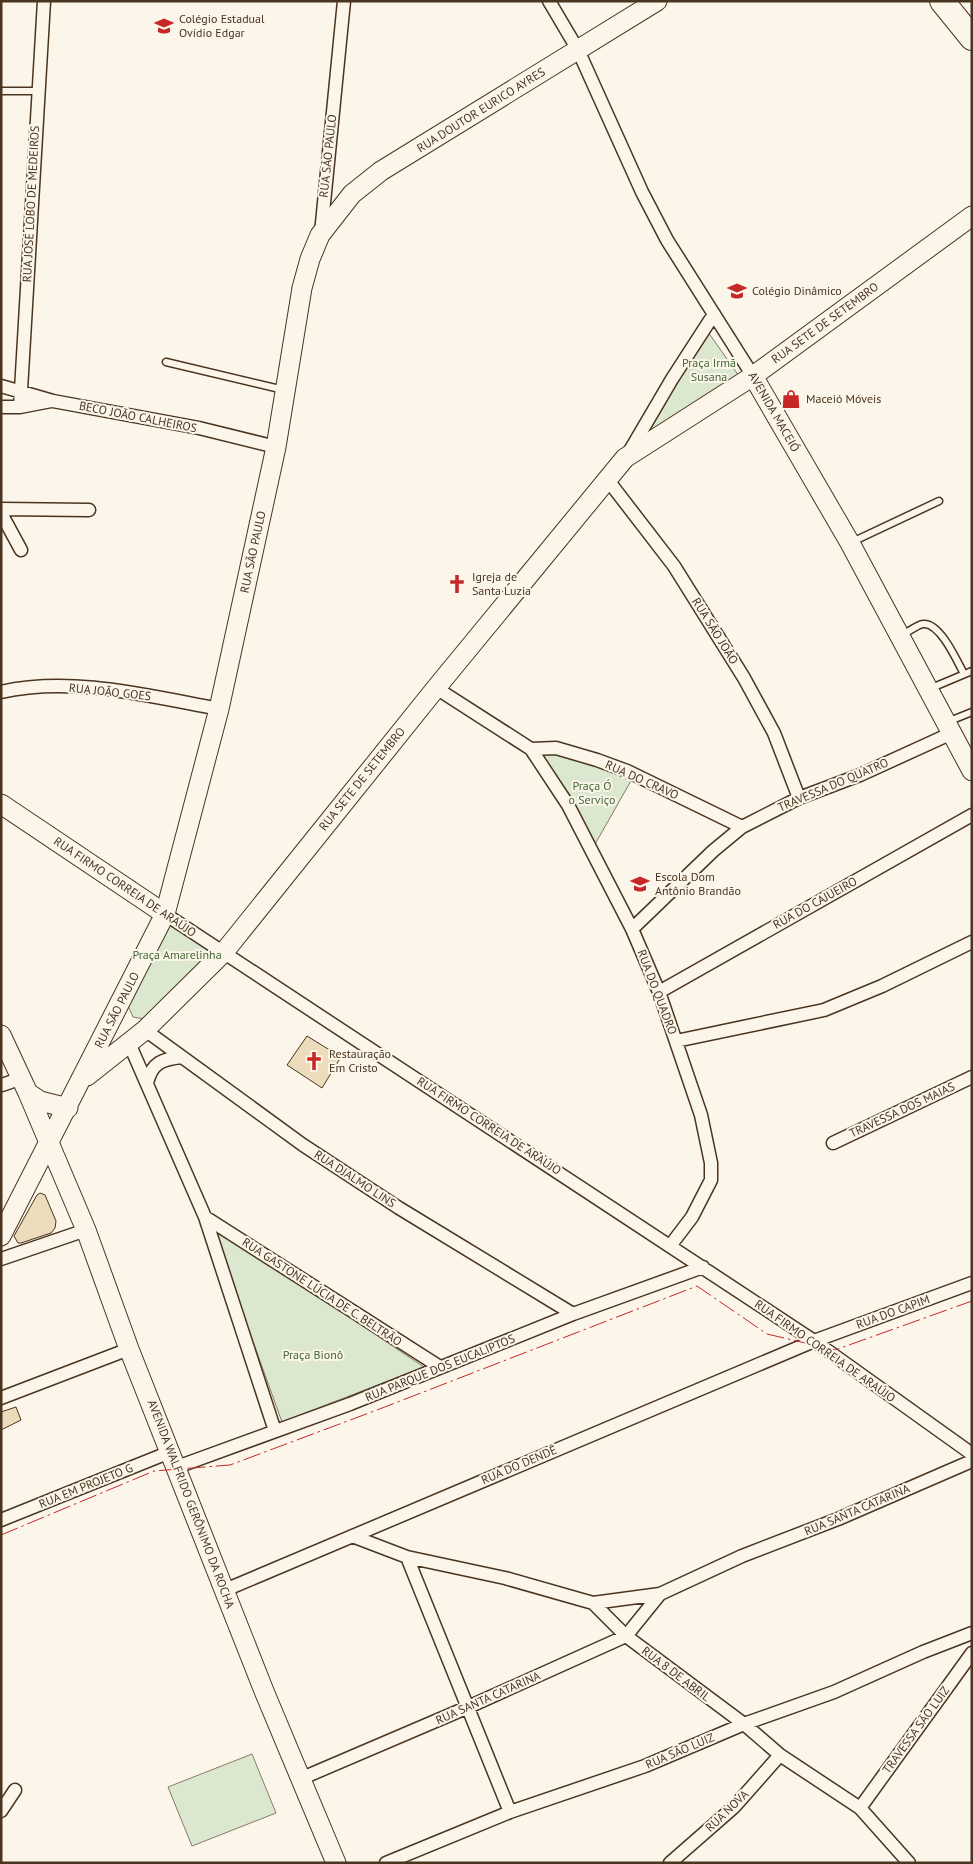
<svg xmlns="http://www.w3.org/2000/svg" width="973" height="1864" viewBox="0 0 973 1864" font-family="'PT Sans',sans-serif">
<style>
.green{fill:#dce7d0;stroke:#887966}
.building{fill:#ecdcbc;stroke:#4a3520}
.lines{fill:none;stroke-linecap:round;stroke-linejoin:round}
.lane-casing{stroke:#4a3520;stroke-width:9}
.street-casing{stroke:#4a3520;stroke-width:15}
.secondary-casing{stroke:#4a3520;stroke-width:21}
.highway-casing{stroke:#4a3520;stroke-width:26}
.lane{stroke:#fbf6e9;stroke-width:6}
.street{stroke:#fbf6e9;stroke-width:12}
.secondary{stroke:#fbf6e9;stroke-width:19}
.highway{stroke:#fbf6e9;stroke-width:24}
.power{stroke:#c62828;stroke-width:1;stroke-dasharray:18 4 2.5 4;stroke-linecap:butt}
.labels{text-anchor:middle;stroke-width:4;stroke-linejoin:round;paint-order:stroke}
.poi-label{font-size:12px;fill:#4a3520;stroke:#fbf6e9;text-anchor:start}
.street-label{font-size:12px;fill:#4a3520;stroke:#fbf6e9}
.park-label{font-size:12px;fill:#436837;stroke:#fbf6e9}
</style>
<rect width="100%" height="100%" fill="#fbf6e9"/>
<path class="green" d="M708 332 739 376 642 438Z
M559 752 632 779 594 846 537 754Z
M167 920 215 951 145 1019 133 1017 126 1001Z
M211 1225 424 1367 282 1422Z
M252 1754 276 1813 192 1846 168 1787Z"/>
<path class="building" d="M307 1036 341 1057 322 1088 287 1065Z
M40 1193 45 1195 56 1221 55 1228 51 1233 21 1243H18L14 1236 37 1195Z
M16 1407 21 1420 1 1430V1412Z"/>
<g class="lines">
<g class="lane-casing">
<path id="lane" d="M1 91H37
M166 362 284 390
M852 542 939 501
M902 635C908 632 917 625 923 624 940 622 957 661 964 674
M929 689 972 671
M947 722 972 712"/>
</g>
<g class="street-casing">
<path id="street" d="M549 1 578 50 642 192 667 240 753 376
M321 233 344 1
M1 386 53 401 199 428 276 447
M1 407H20L51 401
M20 407 44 1
M628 454 672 379 714 314
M607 479 674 566 744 678 774 733 799 798
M1 509 89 510
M1 513 21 550
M436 688 531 749 556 748 597 760 627 771 742 827
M1 692C72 676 148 696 219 709
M531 749 568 805 632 929 659 992 701 1115 711 1163V1180L692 1217 670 1246
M165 914 814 1341 972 1454
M632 929 713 851 742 827 799 798 860 775 952 733
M659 992 972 815
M145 1030 303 1145 399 1208 573 1314
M676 1041 824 1010 882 986 972 942
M129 1043 205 1217 275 1431
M147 1083C152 1062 163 1059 182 1057
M2 1085 22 1078
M833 1143 972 1077
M205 1217 440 1367
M1 1259 86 1230
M1 1398 129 1349
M177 1467 350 1404 573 1314 703 1267
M1 1520 170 1452
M352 1536 407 1557 510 1812
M407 1557 505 1578 593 1603 626 1636 744 1724 780 1755 860 1808 909 1863
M225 1590 814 1341 972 1283
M593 1603 660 1594 742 1556 838 1519 972 1461
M300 1779 466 1708 626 1636 660 1594
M860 1808 972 1653
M1 1811 15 1790
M386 1863 510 1812 645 1766 744 1724 834 1692 923 1652 972 1633
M670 1863 734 1807 780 1755"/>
</g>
<g class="secondary-casing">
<path id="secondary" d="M753 376 850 543 972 771
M1 804 165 914
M1 1035 28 1093 86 1230 129 1349 264 1691 336 1863
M87 1076 145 1030 224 952 436 688 625 458 753 376 972 216
M28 1093 40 1101 68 1108
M1 1236 165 914 219 709 276 447 302 288 310 259 320 235 352 194 381 171 657 1"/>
</g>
<g class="highway-casing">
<path id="highway" d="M942 1 972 38"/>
</g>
<use href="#lane" class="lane"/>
<use href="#street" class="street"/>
<use href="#secondary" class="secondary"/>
<use href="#highway" class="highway"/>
<path class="power" d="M1 1535 154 1471 230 1465 377 1410 697 1286 767 1334 835 1350 972 1301"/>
</g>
<defs>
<g id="school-bare" transform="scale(1.5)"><path d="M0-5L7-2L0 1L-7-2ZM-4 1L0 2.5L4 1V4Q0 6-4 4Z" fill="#c62828" stroke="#fbf6e9" stroke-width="2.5" paint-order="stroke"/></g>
<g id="shop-bare" transform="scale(1.5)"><path d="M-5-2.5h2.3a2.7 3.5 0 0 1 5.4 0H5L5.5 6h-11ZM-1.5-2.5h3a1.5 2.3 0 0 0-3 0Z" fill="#c62828" stroke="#fbf6e9" stroke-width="2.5" paint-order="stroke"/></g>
<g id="church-bare" transform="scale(1.5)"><path d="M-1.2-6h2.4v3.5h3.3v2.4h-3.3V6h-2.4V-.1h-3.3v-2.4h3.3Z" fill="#c62828" stroke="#fbf6e9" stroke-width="2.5" paint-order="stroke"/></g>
</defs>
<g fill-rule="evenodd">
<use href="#school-bare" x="164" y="26"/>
<use href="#school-bare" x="737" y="291"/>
<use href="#shop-bare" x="791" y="399"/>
<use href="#church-bare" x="457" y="584"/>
<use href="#school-bare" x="640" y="884"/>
<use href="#church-bare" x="314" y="1061"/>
</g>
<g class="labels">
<g class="poi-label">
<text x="179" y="23">Colégio Estadual<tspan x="179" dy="14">Ovídio Edgar</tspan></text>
<text x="752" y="295">Colégio Dinâmico</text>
<text x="806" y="403">Maceió Móveis</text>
<text x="472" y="581">Igreja de<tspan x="472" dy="14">Santa Luzia</tspan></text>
<text x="655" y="881">Escola Dom<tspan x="655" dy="14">Antônio Brandão</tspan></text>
<text x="329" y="1058">Restauração<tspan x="329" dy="14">Em Cristo</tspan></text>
</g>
<g class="street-label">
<text transform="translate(481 110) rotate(-32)" y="4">RUA DOUTOR EURICO AYRES</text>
<text transform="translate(328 156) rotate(-84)" y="4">RUA SÃO PAULO</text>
<text transform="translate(31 204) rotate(-87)" y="4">RUA JOSÉ LOBO DE MEDEIROS</text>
<text transform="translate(825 323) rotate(-36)" y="4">RUA SETE DE SETEMBRO</text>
<text transform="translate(774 412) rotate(60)" y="4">AVENIDA MACEIÓ</text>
<text transform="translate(138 417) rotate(11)" y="4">BECO JOÃO CALHEIROS</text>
<text transform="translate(253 552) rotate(-78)" y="4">RUA SÃO PAULO</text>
<text transform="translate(715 631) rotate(58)" y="4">RUA SÃO JOÃO</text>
<text transform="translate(110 692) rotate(6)" y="4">RUA JOÃO GOES</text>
<text transform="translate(362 779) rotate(-51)" y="4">RUA SETE DE SETEMBRO</text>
<text transform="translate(642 780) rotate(24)" y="4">RUA DO CRAVO</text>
<text transform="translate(833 785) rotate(-23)" y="4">TRAVESSA DO QUATRO</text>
<text transform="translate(125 887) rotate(34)" y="4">RUA FIRMO CORREIA DE ARAÚJO</text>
<text transform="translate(815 903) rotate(-29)" y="4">RUA DO CAJUEIRO</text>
<text transform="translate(657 992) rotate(69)" y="4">RUA DO QUADRO</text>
<text transform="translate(117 1010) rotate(-63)" y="4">RUA SÃO PAULO</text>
<text transform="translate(902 1110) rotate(-25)" y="4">TRAVESSA DOS MAIAS</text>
<text transform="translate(489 1126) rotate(33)" y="4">RUA FIRMO CORREIA DE ARAÚJO</text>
<text transform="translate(355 1179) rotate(33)" y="4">RUA DJALMO LINS</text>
<text transform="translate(322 1292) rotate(33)" y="4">RUA GASTONE LÚCIA DE C. BELTRÃO</text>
<text transform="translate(893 1312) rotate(-20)" y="4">RUA DO CAPIM</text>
<text transform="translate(825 1351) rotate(35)" y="4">RUA FIRMO CORREIA DE ARAÚJO</text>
<text transform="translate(440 1368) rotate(-22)" y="4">RUA PARQUE DOS EUCALIPTOS</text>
<text transform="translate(519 1465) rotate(-23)" y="4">RUA DO DENDÊ</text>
<text transform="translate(86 1486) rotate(-22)" y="4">RUA EM PROJETO G</text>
<text transform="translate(191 1504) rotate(69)" y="4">AVENIDA WALFRIDO GERÔNIMO DA ROCHA</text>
<text transform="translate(857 1510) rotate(-23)" y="4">RUA SANTA CATARINA</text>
<text transform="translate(676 1674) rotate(37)" y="4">RUA 8 DE ABRIL</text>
<text transform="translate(488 1698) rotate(-24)" y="4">RUA SANTA CATARINA</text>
<text transform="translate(916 1730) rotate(-54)" y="4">TRAVESSA SÃO LUIZ</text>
<text transform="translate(680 1751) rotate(-23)" y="4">RUA SÃO LUIZ</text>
<text transform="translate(727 1811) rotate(-44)" y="4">RUA NOVA</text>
</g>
<g class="park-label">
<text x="709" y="367">Praça Irmã<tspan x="709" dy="14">Susana</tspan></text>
<text x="592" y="790">Praça Ó<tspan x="592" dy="14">o Serviço</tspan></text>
<text x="177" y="959">Praça Amarelinha</text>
<text x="313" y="1359">Praça Bionô</text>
</g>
</g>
<rect width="973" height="1864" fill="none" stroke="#4a3520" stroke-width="5"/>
</svg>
